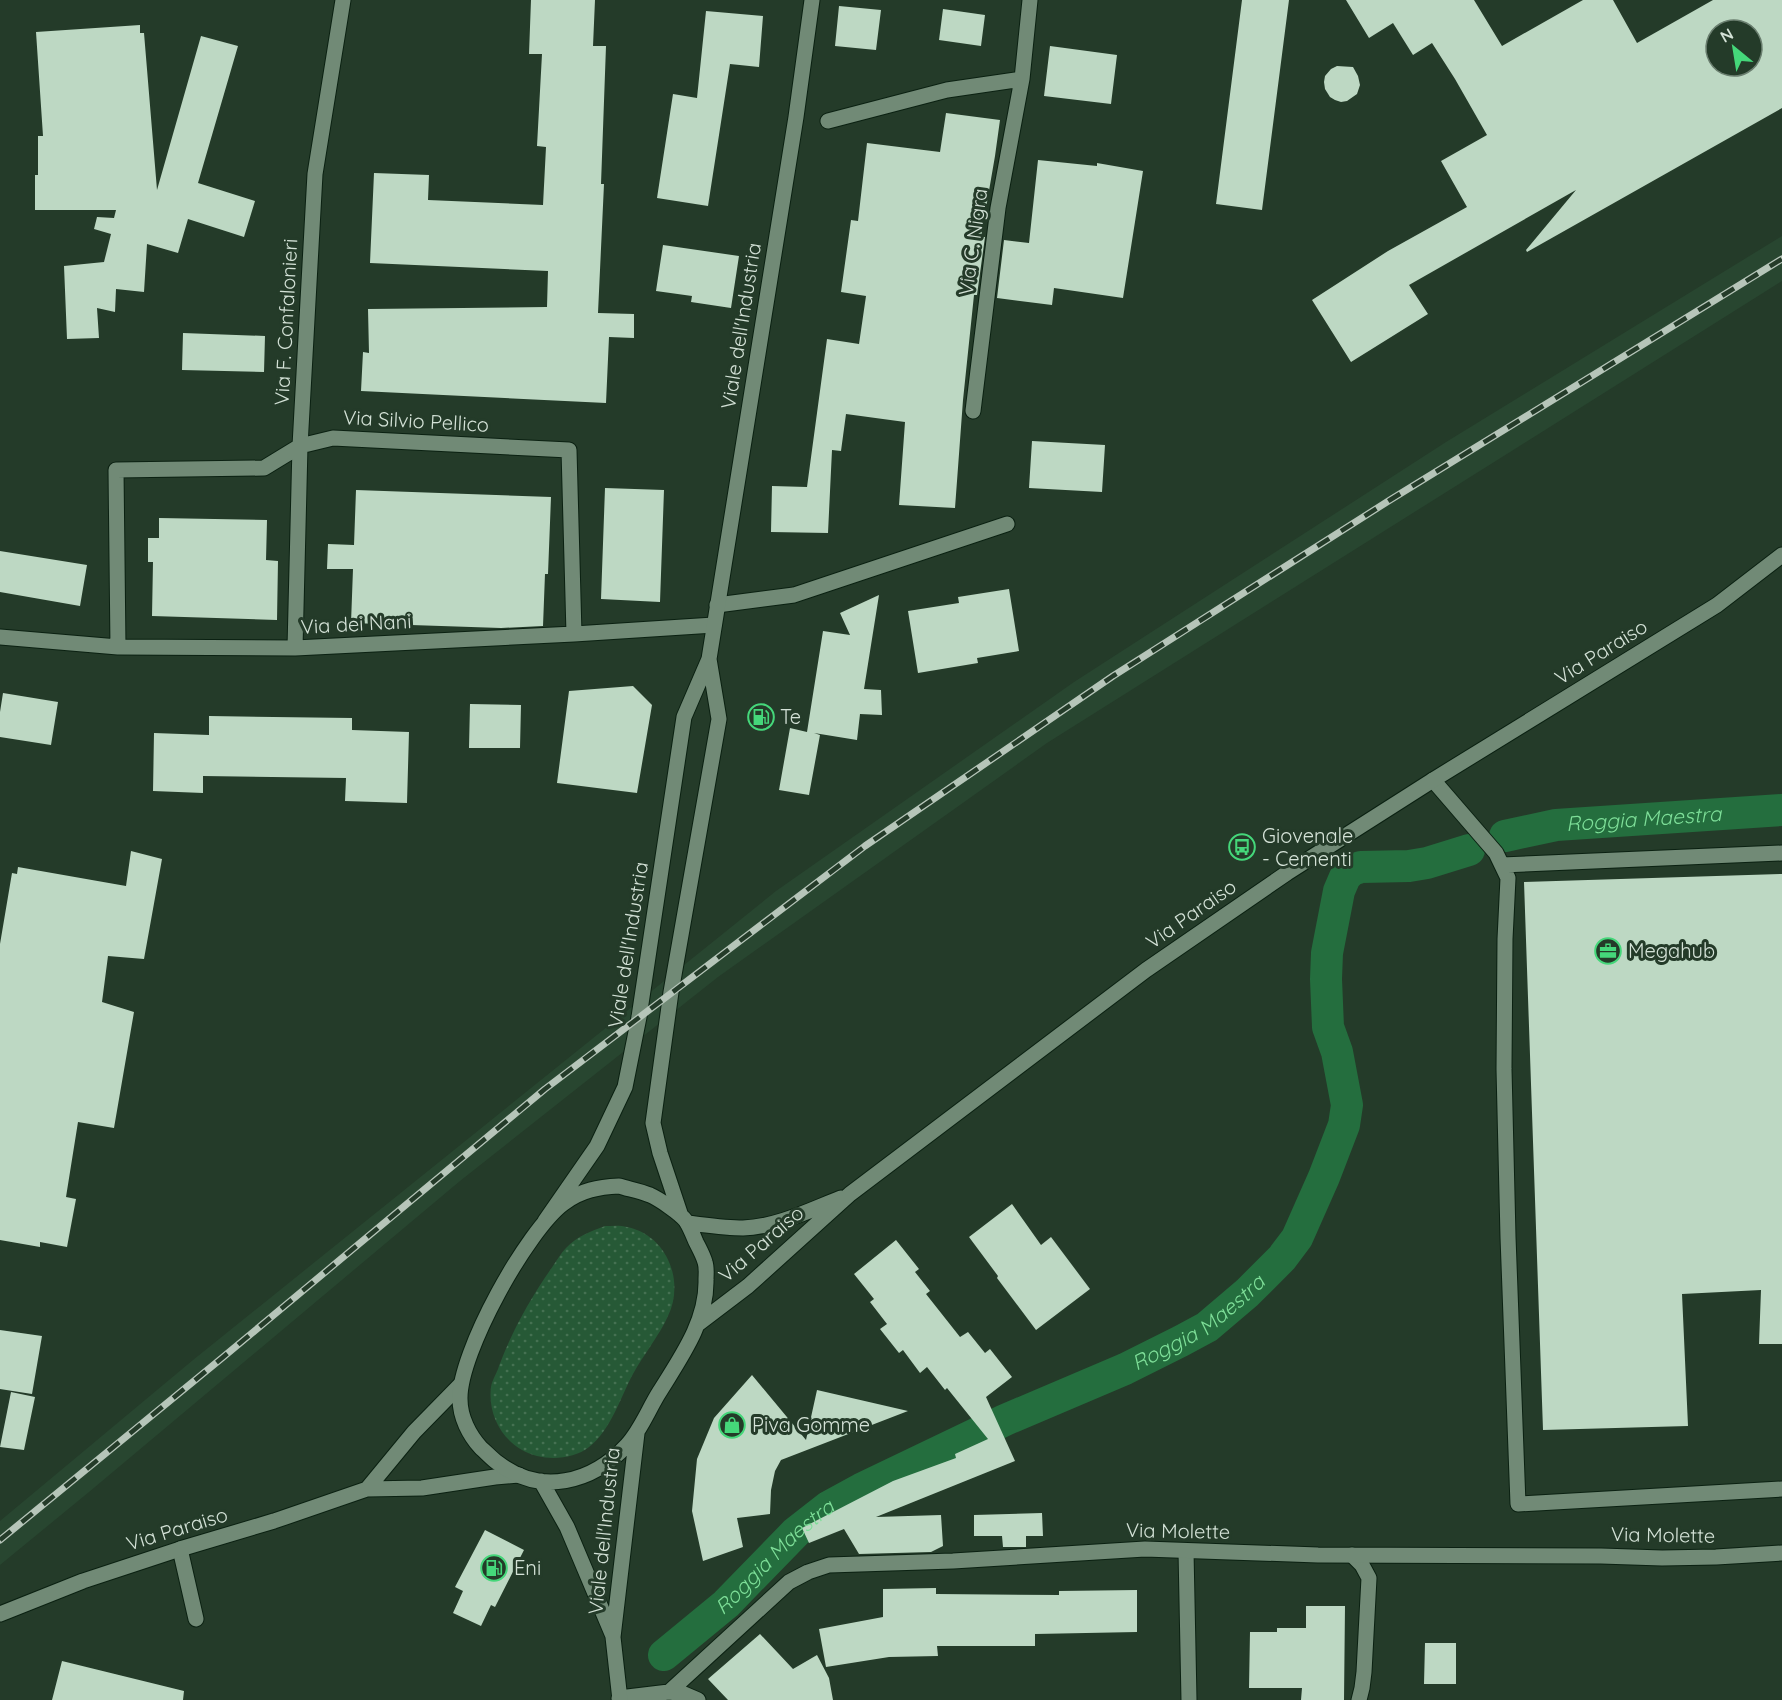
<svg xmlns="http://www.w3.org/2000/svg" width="1782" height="1700" viewBox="0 0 1782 1700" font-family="Quicksand,sans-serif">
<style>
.built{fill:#284630}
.green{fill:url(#green-dots)}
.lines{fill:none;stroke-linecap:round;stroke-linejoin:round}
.canal{stroke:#246e3e;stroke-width:32}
.building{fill:#bdd8c3;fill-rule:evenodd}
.service-casing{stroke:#0b2112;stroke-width:17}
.minor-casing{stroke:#0b2112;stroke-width:17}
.tertiary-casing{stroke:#0b2112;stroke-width:17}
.secondary-casing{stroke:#0b2112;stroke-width:17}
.service{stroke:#718a76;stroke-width:15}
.minor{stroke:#718a76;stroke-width:15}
.tertiary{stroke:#718a76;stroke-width:15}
.secondary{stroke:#718a76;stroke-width:15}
.rail-casing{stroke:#b6c5b9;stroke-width:7}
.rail{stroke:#243b29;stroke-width:4.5;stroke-dasharray:14;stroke-linecap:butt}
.labels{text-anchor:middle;stroke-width:6;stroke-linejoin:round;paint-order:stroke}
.street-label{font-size:20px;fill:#d4e2d7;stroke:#243b29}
.poi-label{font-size:20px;fill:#d4e2d7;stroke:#243b29;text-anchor:start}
.water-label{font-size:21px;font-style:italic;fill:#7dde98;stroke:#243b29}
</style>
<defs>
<pattern id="green-dots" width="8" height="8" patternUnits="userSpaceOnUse" patternTransform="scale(1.5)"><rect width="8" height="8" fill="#265936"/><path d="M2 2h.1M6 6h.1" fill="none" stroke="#457152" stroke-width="1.8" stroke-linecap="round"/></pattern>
</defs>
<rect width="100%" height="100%" fill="#243b29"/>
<path class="built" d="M1782 236V281L1047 743 718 977 460 1181 89 1492 0 1565V1521L193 1360 776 891 1074 682 1446 442Z"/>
<path class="green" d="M605 1226C612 1226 620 1225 627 1227 667 1235 685 1281 668 1316 659 1336 644 1354 633 1374 620 1398 611 1430 589 1447 575 1458 554 1460 537 1456 507 1449 487 1418 491 1387 492 1380 497 1373 499 1366 512 1331 531 1297 553 1266 557 1260 561 1253 566 1248 578 1236 589 1232 605 1226Z"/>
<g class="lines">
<g class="canal">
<path id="s1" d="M1505 836 1556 825 1782 810"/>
<path id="s2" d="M664 1655 726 1604 796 1532 828 1507 861 1489 1005 1420 1125 1369 1181 1341 1207 1327 1247 1293 1282 1258 1297 1238 1324 1177 1344 1125 1347 1105 1337 1052 1328 1027 1326 979 1327 953 1339 891 1345 877 1352 870 1361 867 1409 866 1427 863 1469 850"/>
</g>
</g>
<path class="building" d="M531 0H595L593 46H606L601 184H604L598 313 634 314V338L609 337 606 403 361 391 363 352 369 353 368 309 547 307 548 271 370 263 374 173 429 175 428 200 543 205 546 147 537 146 542 54H529Z
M1242 0H1289L1262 210 1216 204Z
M1346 0H1474L1502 46 1583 0H1613L1637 43 1713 0H1782V108L1527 252 1526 250 1576 190 1409 285 1428 314 1351 362 1312 300 1388 251 1467 207 1441 161 1487 135 1455 79 1432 43 1413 55 1393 23 1369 38ZM1716 30H1752V66H1716Z
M839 6 881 10 876 50 835 46Z
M943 9 985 15 981 46 939 40Z
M706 11 763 16 759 67 730 64 708 206 657 198 673 94 697 98Z
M140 25V33H144L157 190 201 36 238 46 198 183 255 201 244 237 188 219 178 253 147 244 144 292 116 289 115 312 97 308 99 338 67 339 64 266 104 262 111 234 94 229 97 217 114 218 116 210H35V175H38V136H43L36 32Z
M1050 46 1117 55 1111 104 1044 96Z
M1337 66 1353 67 1358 76 1360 85 1357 94 1347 101 1341 102 1335 100 1330 97 1325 89 1324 82 1325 76 1331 69Z
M946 113 1000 120 995 156 981 237H985L977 295H974L963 400 955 508 899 505 905 422 846 414 841 451 832 450 828 533 771 532 772 486 807 487 827 339 859 344 866 296 841 292 851 220 858 221 867 143 940 152Z
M1038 160 1097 166V163L1143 171 1123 298 1054 288 1052 305 997 298 1004 240 1029 243Z
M663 245 739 256 731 308 691 302 692 296 656 291Z
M183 333 265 336 264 372 182 370Z
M1032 441 1105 445 1102 492 1029 488Z
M605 488 664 490 660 602 601 599Z
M356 490 551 497 548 574H545L543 626 501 628 351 623 353 569H327L328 544 354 545Z
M159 518 267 520 266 560 278 561 277 620 152 616 153 562H148V538H159Z
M0 551 87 565 80 606 0 592Z
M1009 589 1019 651 977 658 978 663 918 673 908 611 959 603 958 597Z
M879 595 864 689 881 690 882 715 860 714 857 740 814 733 820 735 809 795 779 790 790 728 807 732 823 631 850 635 840 613Z
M633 686 652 705 637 793 557 783 569 691Z
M3 693 58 702 51 745 0 737V712Z
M470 704 521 705 520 748H469Z
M209 716 352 718V730L409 732 407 803 345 801 346 778 203 776V793L153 791 154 733 209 735Z
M131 851 162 859 144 959 108 956 102 1002 134 1012 114 1128 78 1122 66 1197 76 1199 67 1247 40 1242V1247L0 1240V944L12 873 17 874 18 867 126 886Z
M1782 874V1344H1759L1761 1290 1682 1294 1688 1426 1543 1430 1524 882Z
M1012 1204 1041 1245 1051 1237 1090 1289 1036 1330 997 1278 998 1276 969 1237Z
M896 1240 919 1269 915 1272 930 1291 926 1294 960 1337 968 1332 985 1353 990 1349 1012 1377 986 1397 1015 1461 876 1517 941 1515 943 1546 931 1552 859 1554 844 1529 809 1543 802 1528 893 1481 956 1458 955 1454 988 1439 947 1388 945 1390 927 1367 920 1373 903 1350 899 1353 880 1329 887 1324 870 1302 874 1299 854 1274Z
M0 1330 42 1336 32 1394 0 1389Z
M752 1375 806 1440 817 1390 908 1411 781 1460 775 1471 771 1490 770 1514 737 1518 743 1547 703 1561 692 1511 697 1459 714 1418Z
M11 1392 35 1397 24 1450 0 1447Z
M1042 1513 1043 1536H1026V1547H1003L1002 1536H974V1515Z
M485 1530 524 1550 495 1607 491 1605 481 1626 453 1613 463 1591 455 1587Z
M936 1588V1594L1059 1595V1591L1137 1590V1632L1035 1634V1646H937L938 1656 889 1657 826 1667 819 1629 883 1617V1589Z
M1306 1606H1345L1344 1700H1301L1302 1688H1249L1250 1632H1277V1628H1306Z
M760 1634 793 1669 817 1655 829 1678 833 1700H728L708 1679Z
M1425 1643H1456V1684H1424Z
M62 1661 184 1691 183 1700H52Z"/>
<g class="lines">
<g class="service-casing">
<path id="service" d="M1433 780 1496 853 1508 878 1505 939 1504 1069 1508 1237 1518 1504 1782 1489
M1502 865 1782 853
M180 1549 196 1619
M1186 1551 1189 1700
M1352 1555 1362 1565 1369 1578 1364 1672 1362 1688 1359 1700"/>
</g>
<g class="minor-casing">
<path id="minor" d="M828 121 947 90 1022 79
M973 411 998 208 1022 79 1030 0
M717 605 794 595 1007 524
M0 637 118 647 295 648 574 634 714 625
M118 647 116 470 264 468 300 446 333 438 569 450 574 634
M295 648 300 446 315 174 343 0
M669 1692 684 1694 698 1700
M619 1698 669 1692 789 1582 808 1572 829 1565 953 1561 1145 1549 1318 1555 1601 1556 1662 1558 1716 1557 1782 1553"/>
</g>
<g class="tertiary-casing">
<path id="tertiary" d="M367 1489 414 1432 461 1384
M0 1614 83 1581 180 1549 274 1521 367 1489 422 1488 495 1477 519 1475"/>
</g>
<g class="secondary-casing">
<path id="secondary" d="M619 1186C629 1189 640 1191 650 1195 659 1199 680 1213 686 1221 690 1227 693 1235 696 1242 699 1248 703 1255 705 1262 707 1268 706 1274 706 1280 707 1321 681 1357 660 1391 649 1408 641 1430 627 1445 592 1483 541 1496 498 1463 492 1459 487 1453 481 1448 469 1435 460 1417 460 1399 459 1353 527 1230 564 1203 581 1190 599 1187 619 1186Z
M681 1216 660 1153 653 1123 671 992 719 719 709 659
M545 1221 597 1146 625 1087 639 1017 684 717 709 659 796 117 812 0
M687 1223C705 1225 725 1228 743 1228 777 1227 810 1210 841 1198
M698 1324 748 1286 850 1194 1146 970 1287 873 1433 780 1717 605 1782 555
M541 1481 567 1527 613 1636
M620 1700 613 1637 637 1433"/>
</g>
<use href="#service" class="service"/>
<use href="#minor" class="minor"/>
<use href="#tertiary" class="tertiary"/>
<use href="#secondary" class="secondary"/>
<g class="rail-casing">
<path id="rail" d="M0 1540 222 1358 545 1089 865 846 1113 676 1390 500 1782 259"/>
</g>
<use href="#rail" class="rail"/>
</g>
<defs>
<g id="fuel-ring" transform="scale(1.35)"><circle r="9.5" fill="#243b29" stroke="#45d77a" stroke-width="1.5"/><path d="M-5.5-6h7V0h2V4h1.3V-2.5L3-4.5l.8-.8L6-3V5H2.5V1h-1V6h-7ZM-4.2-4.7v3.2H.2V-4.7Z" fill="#45d77a"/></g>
<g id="bus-ring" transform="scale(1.35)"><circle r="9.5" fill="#243b29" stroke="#45d77a" stroke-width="1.5"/><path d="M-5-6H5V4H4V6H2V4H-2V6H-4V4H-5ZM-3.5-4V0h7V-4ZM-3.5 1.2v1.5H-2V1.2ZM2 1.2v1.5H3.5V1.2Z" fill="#45d77a"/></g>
<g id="office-ring" transform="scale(1.35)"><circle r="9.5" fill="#243b29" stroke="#45d77a" stroke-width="1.5"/><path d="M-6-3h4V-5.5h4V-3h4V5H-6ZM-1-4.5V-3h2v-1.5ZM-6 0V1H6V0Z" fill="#45d77a"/></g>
<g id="shop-ring" transform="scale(1.35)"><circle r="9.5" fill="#243b29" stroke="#45d77a" stroke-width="1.5"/><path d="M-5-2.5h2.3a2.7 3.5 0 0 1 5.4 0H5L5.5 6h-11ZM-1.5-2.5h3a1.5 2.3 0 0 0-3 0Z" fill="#45d77a"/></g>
</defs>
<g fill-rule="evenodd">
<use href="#fuel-ring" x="761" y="717"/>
<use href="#bus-ring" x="1242" y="847"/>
<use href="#office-ring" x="1608" y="951"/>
<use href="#shop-ring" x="732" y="1425"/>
<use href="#fuel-ring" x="494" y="1568"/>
</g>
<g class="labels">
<g class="street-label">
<text transform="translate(973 242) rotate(-82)" y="7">Via C. Nigra</text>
<text transform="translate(286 322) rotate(-87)" y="7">Via F. Confalonieri</text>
<text transform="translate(741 326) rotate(-81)" y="7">Viale dell'Industria</text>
<text transform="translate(416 421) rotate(3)" y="7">Via Silvio Pellico</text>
<text transform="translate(356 624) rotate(-3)" y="7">Via dei Nani</text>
<text transform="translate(1601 652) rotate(-32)" y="7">Via Paraiso</text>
<text transform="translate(1191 914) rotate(-35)" y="7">Via Paraiso</text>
<text transform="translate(628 945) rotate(-81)" y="7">Viale dell'Industria</text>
<text transform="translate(761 1244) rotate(-41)" y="7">Via Paraiso</text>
<text transform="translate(177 1529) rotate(-17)" y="7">Via Paraiso</text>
<text transform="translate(604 1531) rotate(-84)" y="7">Viale dell'Industria</text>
<text transform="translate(1178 1531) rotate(1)" y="7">Via Molette</text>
<text transform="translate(1663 1535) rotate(1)" y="7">Via Molette</text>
</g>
<g class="poi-label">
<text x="780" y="724">Te</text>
<text x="1262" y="843">Giovenale<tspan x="1262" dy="23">- Cementi</tspan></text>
<text x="1628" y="958">Megahub</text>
<text x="752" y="1432">Piva Gomme</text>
<text x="514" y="1575">Eni</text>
</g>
<g class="water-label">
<text dy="7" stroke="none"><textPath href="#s1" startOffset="140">Roggia Maestra</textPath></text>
<text dy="7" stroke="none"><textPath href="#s2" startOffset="636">Roggia Maestra</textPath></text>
<text dy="7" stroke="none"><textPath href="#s2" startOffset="148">Roggia Maestra</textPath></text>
</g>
</g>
<g transform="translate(1734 48) rotate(330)"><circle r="28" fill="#243b29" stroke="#6a7e6f" stroke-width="1.5"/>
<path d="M0-4.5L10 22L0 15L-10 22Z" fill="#45d77a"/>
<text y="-9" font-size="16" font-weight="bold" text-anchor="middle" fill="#d4e2d7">N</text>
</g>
</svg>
